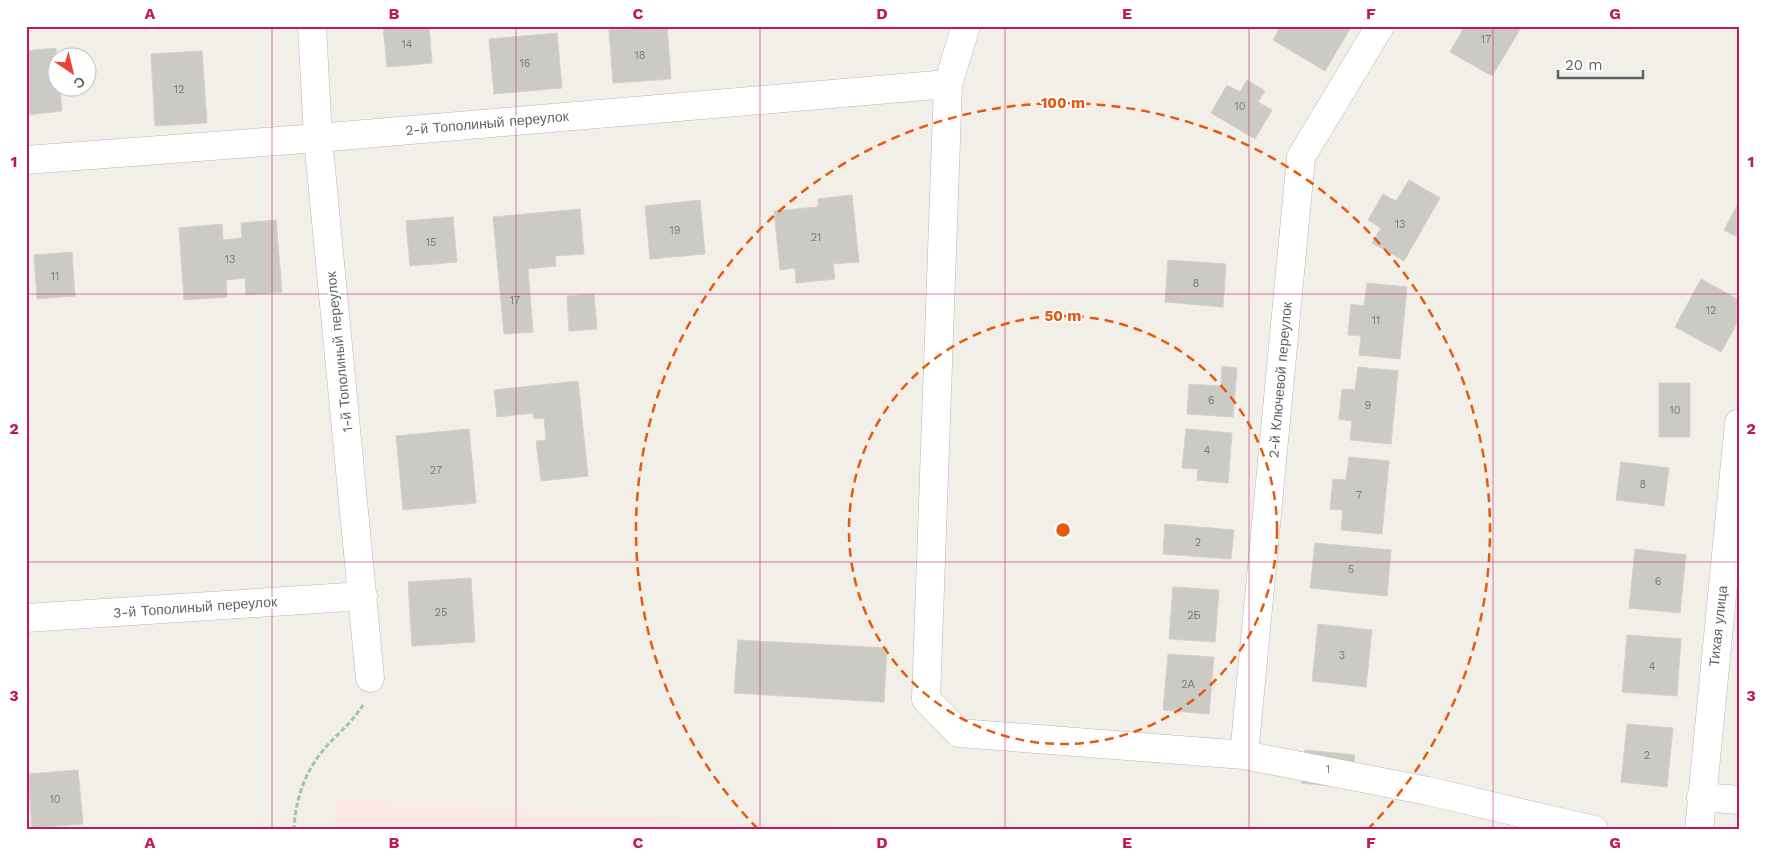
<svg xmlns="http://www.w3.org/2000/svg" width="1765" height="856" viewBox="0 0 1765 856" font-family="'Work Sans',sans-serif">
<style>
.medical{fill:#fce8e6}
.building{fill:#cccac5;stroke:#d6d1c6}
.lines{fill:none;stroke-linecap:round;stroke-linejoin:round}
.minor-casing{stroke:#b5b8bc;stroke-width:29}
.path{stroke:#9cc7a9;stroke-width:3;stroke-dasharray:5 2.5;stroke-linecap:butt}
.minor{stroke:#fff;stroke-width:28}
.grid{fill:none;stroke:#c2185b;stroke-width:1;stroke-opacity:0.55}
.ring{fill:none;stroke:#e8590c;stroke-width:2.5;stroke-dasharray:9 6}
.labels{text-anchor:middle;stroke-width:4;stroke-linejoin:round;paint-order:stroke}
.number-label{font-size:11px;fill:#7a7d7f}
.street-label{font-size:14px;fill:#5f6368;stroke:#fff}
.centre{fill:#e8590c;stroke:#fff;stroke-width:2.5}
.ring-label{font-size:15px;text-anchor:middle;font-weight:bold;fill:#e8590c;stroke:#fff;stroke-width:4;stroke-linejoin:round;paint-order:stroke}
.neatline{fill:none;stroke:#c2185b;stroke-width:2}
.grid-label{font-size:16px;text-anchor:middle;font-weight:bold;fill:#c2185b}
</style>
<rect width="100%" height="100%" fill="#f1efe8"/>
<path class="medical" d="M336 799 895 830H335Z"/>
<path class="building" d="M383 26H429L432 63 387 67Z
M667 26 671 79 613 83 609 30Z
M1281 26H1345L1350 29 1325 71 1273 40Z
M1465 26H1522L1492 76 1450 52Z
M557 33 562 88 494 94 489 39Z
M56 48 58 88H60L62 111 26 115V51Z
M202 51 207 123 155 126 151 54Z
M1247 80 1265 91 1258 102 1272 110 1255 139 1211 113 1227 85 1240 92Z
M1409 180 1440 198 1404 261 1372 243 1381 228 1368 220 1383 194 1396 201Z
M852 195 859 262 833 264 835 279 796 283 795 268 780 270 774 211 818 207V199Z
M700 200 705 254 650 259 645 206Z
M1739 202V238L1724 230Z
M580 209 584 254 555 256 556 266 528 269 533 332 504 334 493 217Z
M453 217 457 262 410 266 406 221Z
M276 220 282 292 246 295 245 278 226 280 227 297 184 300 179 228 222 224 223 240 242 238 241 223Z
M72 252 75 296 37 299 34 255Z
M1168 260 1226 264 1223 307 1165 302Z
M1701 279 1739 300V320L1721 352 1675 327Z
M1367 283 1407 287 1400 359 1359 355 1361 336 1348 335 1351 304 1364 306Z
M594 294 597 329 569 331 567 296Z
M1222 366 1237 368 1233 417 1187 414 1189 384 1221 386Z
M1358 367 1398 371 1391 444 1350 440 1352 421 1339 419 1342 389 1355 390Z
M578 381 588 476 541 481 536 441 546 440 544 418 534 419 533 413 497 417 494 390Z
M1659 383H1690V437H1659Z
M469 429 476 503 403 510 396 436Z
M1186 429 1232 433 1228 483 1197 480 1198 469 1182 468Z
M1349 457 1389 461 1382 534 1341 530 1343 510 1330 509 1333 479 1346 480Z
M1621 462 1669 468 1664 506 1616 500Z
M1165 524 1234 530 1231 559 1163 554Z
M1315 543 1391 550 1387 596 1310 588Z
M1635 549 1686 555 1680 613 1629 608Z
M471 578 475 642 412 646 408 582Z
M1173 587 1219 590 1215 642 1169 639Z
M1318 624 1372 630 1366 687 1312 681Z
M1627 635 1681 639 1677 696 1622 692Z
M738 640 887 648 884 702 734 693Z
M1168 654 1214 657 1209 714 1163 710Z
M1627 724 1673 728 1667 787 1621 782Z
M1305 750 1355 755 1351 788 1301 783Z
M78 770 83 824 32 828 28 774Z"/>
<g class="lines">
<g class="minor-casing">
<path id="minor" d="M312 26 318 138 370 678
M966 26 948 84 926 699 959 733 1244 755 1428 791 1594 830
M26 160 318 138 948 84
M26 618 363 596
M1244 755 1301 157 1380 26
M1701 797 1739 800
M1699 830 1739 423"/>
</g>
<path class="path" d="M294 830C295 800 305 771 325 748 340 731 350 725 363 705"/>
<use href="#minor" class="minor"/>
</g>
<path class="grid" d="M272 26V830M516 26V830M760 26V830M1005 26V830M1249 26V830M1493 26V830M26 294H1739M26 562H1739"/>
<g class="ring">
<circle cx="1063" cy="530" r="214"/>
<path d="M758 829A427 427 0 1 1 1368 829"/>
</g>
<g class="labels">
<g class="number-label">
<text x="1486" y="43">17</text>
<text x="407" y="48">14</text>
<text x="640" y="59">18</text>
<text x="525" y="67">16</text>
<text x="179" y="93">12</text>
<text x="1240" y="110">10</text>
<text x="1400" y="228">13</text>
<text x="675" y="234">19</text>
<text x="816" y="241">21</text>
<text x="431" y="246">15</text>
<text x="230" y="263">13</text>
<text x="55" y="280">11</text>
<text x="1196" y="287">8</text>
<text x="515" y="304">17</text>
<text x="1711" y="314">12</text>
<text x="1376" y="324">11</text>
<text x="1211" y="404">6</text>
<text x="1368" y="409">9</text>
<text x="1675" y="414">10</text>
<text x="1207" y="454">4</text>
<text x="436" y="474">27</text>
<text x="1643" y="488">8</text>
<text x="1359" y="499">7</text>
<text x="1198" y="546">2</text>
<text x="1351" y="573">5</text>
<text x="1658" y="585">6</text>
<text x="441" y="616">25</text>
<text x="1194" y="619">2Б</text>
<text x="1342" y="659">3</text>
<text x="1652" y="670">4</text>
<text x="1188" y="688">2А</text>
<text x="1647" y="759">2</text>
<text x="1328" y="773">1</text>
<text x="55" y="803">10</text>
</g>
<g class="street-label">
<text transform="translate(487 123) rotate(-5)" y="5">2-й Тополиный переулок</text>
<text transform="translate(339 352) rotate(-96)" y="5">1-й Тополиный переулок</text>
<text transform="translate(1280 380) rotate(-85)" y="5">2-й Ключевой переулок</text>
<text transform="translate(195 607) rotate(-4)" y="5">3-й Тополиный переулок</text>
<text transform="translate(1718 626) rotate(-84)" y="5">Тихая улица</text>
</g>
</g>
<circle cx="1063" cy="530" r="8" class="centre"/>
<g class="ring-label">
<text x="1063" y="108">100 m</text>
<text x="1063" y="321">50 m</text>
</g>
<rect width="1765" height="856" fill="none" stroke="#ffffff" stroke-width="55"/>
<g transform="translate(72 72) rotate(145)"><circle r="24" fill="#ffffff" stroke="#bfc1c3"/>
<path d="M0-4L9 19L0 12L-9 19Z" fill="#ea4335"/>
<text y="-8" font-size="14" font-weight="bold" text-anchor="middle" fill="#5f6368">С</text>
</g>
<path d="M1558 70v8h85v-8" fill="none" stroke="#5f6368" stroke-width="2.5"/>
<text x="1565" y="70" font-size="15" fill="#5f6368" stroke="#ffffff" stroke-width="4" paint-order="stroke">20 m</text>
<rect x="28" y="28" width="1710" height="800" class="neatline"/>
<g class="grid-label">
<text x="150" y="19">A</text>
<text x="394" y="19">B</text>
<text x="638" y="19">C</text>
<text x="882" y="19">D</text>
<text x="1127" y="19">E</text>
<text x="1371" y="19">F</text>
<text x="1615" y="19">G</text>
<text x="14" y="167">1</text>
<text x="1751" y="167">1</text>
<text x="14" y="434">2</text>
<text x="1751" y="434">2</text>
<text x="14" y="701">3</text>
<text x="1751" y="701">3</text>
<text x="150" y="848">A</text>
<text x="394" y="848">B</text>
<text x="638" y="848">C</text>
<text x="882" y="848">D</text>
<text x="1127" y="848">E</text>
<text x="1371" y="848">F</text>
<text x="1615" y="848">G</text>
</g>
</svg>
